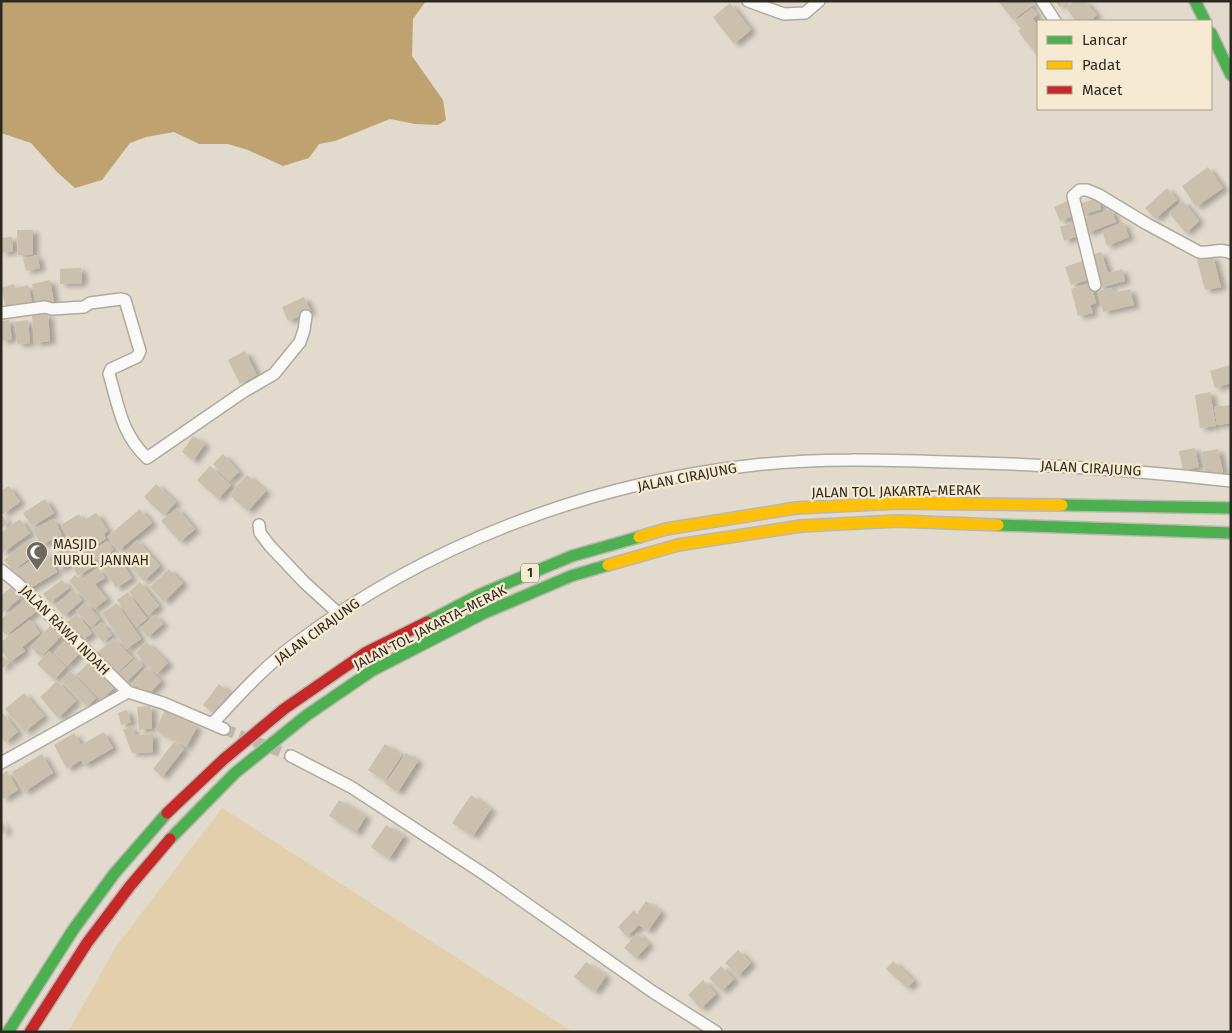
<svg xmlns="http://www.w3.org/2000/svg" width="1232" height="1033" viewBox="0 0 1232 1033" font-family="'Fira Sans',sans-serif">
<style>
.green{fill:#e3cfab}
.water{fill:#bea370}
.building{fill:#cac0ad;filter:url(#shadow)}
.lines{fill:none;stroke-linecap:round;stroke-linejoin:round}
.street-tunnel{stroke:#beb7aa;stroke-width:11;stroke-dasharray:11 5.5;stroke-linecap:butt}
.street-casing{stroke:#afaa9f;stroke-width:14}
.fast-casing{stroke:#bbb7b0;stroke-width:14}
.slow-casing{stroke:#bbb7b0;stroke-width:14}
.jam-casing{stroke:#bbb7b0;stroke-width:14}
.street{stroke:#fbf9f8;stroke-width:11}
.fast{stroke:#4caf50;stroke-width:11}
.slow{stroke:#ffc107;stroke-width:11}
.jam{stroke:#c62828;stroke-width:11}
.labels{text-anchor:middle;stroke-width:4.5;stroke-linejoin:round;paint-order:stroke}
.shield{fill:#f7ead2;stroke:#6a6355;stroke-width:1}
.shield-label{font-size:12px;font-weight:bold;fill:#2e2920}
.street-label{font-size:14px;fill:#2e2920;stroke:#f7ead2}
.poi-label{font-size:14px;fill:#2e2920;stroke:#f7ead2;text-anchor:start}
</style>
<defs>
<filter id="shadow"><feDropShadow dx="5.5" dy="3" stdDeviation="2.5" flood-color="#0004"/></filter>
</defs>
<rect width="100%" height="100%" fill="#e2dacd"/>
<path class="green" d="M222 808 573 1032H68L115 948Z"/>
<path class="water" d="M1 1H426L413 19 412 56 443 100 446 120 438 125 415 124 390 119 335 141 319 144 309 158 283 166 248 150 228 144H199L174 132 146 137 130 143 102 180 75 188 57 172 31 143 1 133Z"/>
<path class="building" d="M998 1H1030L1033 5 1013 20Z
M1055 1H1066L1060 7Z
M1074 1H1085L1097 15 1090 21H1076L1066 8Z
M730 3 751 30 734 44 713 17Z
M1032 8 1037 15 1020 28 1015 21Z
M1033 19 1038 26V57L1018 31Z
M1208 167 1223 188 1196 207 1182 186Z
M1167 188 1177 200 1155 219 1145 208Z
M1098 198 1101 209 1082 215 1079 204Z
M1070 200 1076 215 1060 221 1054 207Z
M1183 201 1199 221 1186 233 1169 213Z
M1111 209 1116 222 1087 233 1082 220Z
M1076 221 1080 235 1064 241 1060 227Z
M1123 222 1129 237 1107 246 1102 231Z
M17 230H33V255H18Z
M12 237 13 251 1 253V238Z
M1101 252 1108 273 1122 269 1125 281 1099 288 1090 256Z
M37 255 40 268 26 271 23 259Z
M1213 256 1221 287 1205 290 1197 260Z
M1085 260 1091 279 1071 285 1065 267Z
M81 268 82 283 60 284V269Z
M50 280 54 303 36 306 32 284Z
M1091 283 1096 303 1090 305 1093 313 1078 316 1071 289Z
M14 284 15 288 28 285 33 306 21 309 20 304 6 308 1 288Z
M1111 288 1113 293 1130 289 1134 305 1103 312 1098 291Z
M304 297 311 311 288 321 282 307Z
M48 314 50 341 34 343 32 315Z
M9 320 12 339 1 341V321Z
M28 320 30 343 17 344 15 322Z
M245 351 257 375 240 384 228 360Z
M1230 365 1231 383 1215 388 1210 371Z
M1210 392 1216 426 1200 428 1195 395Z
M1231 405V423L1217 425 1214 407Z
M193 436 205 444 193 461 182 452Z
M1195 448 1199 467 1183 470 1179 451Z
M1218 449 1223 472 1206 475 1201 452Z
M223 454 239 472 229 481 213 464Z
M210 466 231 485 218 499 197 480Z
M247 475 266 491 248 511 229 495Z
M156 484 176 502 164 516 144 497Z
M9 486 20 502 3 514 1 511V491Z
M45 499 54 513 32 527 23 513Z
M177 508 195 529 180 542 161 521Z
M140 509 152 523 119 550 107 537Z
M96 513 108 531 104 534 106 538 90 550 81 535 71 541 61 525 79 514 83 521Z
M1 514 8 523 1 528Z
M20 519 30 533 1 554V533Z
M54 519 62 535 41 545 33 529Z
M80 538 88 550 83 553 75 542Z
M30 539 40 550 13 571 4 560Z
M137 540 160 566 144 581 121 556Z
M107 541 113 550 99 560 92 551Z
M71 542 80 555 60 570 51 557Z
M46 552 57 572 27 590 16 570Z
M115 552 132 578 116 588 99 562Z
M90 553 97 564 78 576 72 566Z
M98 568 105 578 95 584 107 599 94 609 69 581 75 575 81 580Z
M169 569 183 583 164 602 150 587Z
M62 580 69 588 50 603 43 594Z
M140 582 159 606 148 615 129 592Z
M11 587 20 598 1 614V596Z
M73 590 82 600 64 616 55 606Z
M128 592 147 619 136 627 117 600Z
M29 597 38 610 6 635 1 629V619Z
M85 602 100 619 91 627 76 611Z
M117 603 141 639 126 649 102 613Z
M77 614 92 633 82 641 66 623Z
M155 615 163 624 148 637 140 628Z
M30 620 40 633 22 647 25 651 10 662 1 650V642Z
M101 622 112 635 103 642 92 630Z
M52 624 63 634 41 657 30 647Z
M69 638 82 651 67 666 54 653Z
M113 638 133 658 115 675 96 654Z
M146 642 168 663 157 674 136 653Z
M49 651 66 667 54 680 37 664Z
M1 654 9 663 1 669Z
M136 658 143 666 125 683 117 675Z
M90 661 114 688 101 700 77 674Z
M146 667 161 681 146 697 131 684Z
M70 671 96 698 87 707 61 680Z
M57 681 76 701 58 718 40 697Z
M219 684 230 693 214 714 203 705Z
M24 693 44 716 25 732 5 709Z
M151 706 152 728 139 730 137 707Z
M127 710 131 722 121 725 118 713Z
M165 710 197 727 186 747 155 730Z
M1 711 18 732 5 742 1 738Z
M131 726 135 735 153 734V752L132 753 123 730Z
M104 732 113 748 84 765 81 760 67 769 54 745 74 733 81 745Z
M174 742 184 749 162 777 153 769Z
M385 744 402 755 385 781 368 770Z
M406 753 418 761 398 792 385 784Z
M42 754 53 773 24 792 12 772Z
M7 771 18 790 3 799 1 796V775Z
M471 795 491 809 473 836 452 823Z
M339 800 366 816 356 833 329 816Z
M1 819 7 831 1 834Z
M386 825 404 836 389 859 371 847Z
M646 901 661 912 648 931 639 925 627 937 618 927 634 910 637 914Z
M637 933 649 944 636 958 624 948Z
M738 950 751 963 738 976 725 963Z
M893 961 914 981 907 988 886 969Z
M586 962 606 976 595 992 574 977Z
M721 966 734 979 722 991 709 978Z
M703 980 716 994 701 1009 688 995Z"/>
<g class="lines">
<path class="street-tunnel" d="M224 729 291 756"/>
<g class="street-casing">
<path id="street" d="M748 1 784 14 805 13 819 1
M1042 1 1055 21
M1095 285 1073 196 1080 190H1087L1099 195 1147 224 1199 252C1210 254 1220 247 1231 253
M1 313 45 307 52 309 84 307 90 303 121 299 125 300 140 351 137 357 111 369 109 374C119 407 121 433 147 458L243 392 274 374 300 342 304 330 306 316
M259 525 260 533 270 546 304 582 339 614
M1 570 17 583 128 692 163 703 224 729
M212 724C238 696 264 667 295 644 428 544 589 483 755 465 818 458 882 460 946 462 1042 464 1136 470 1231 481
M291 756 351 787 487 876 653 992 716 1032
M1 763 128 692"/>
</g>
<g class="fast-casing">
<path id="fast" d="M1195 1 1205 21
M1211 33 1231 75
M1062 505 1231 508
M998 525 1231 533
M427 622 481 594 572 556 639 537
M170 839 235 773 307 715 373 670 482 614 571 576 608 565
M8 1032 73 930 114 874 167 813"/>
</g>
<g class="slow-casing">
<path id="slow" d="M639 537 666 529 796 508 899 503 1062 505
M608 565 678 545 801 526 898 521 998 525"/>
</g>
<g class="jam-casing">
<path id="jam" d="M167 813 224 759 284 709 365 653 427 622
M30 1032 87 943 130 886 170 839"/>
</g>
<use href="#street" class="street"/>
<use href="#fast" class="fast"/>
<use href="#slow" class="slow"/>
<use href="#jam" class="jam"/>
</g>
<defs>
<g id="mosque-pin" transform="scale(1.125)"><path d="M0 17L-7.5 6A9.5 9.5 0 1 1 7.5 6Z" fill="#6d675d" stroke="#f7ead2"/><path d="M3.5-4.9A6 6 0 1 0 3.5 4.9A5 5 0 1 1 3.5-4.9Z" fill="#fff"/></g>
</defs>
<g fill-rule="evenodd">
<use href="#mosque-pin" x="37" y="552"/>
</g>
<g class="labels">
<rect class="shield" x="521" y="563.5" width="18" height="19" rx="4"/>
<g class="shield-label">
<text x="530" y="577">1</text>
</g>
<g class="street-label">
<text transform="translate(1091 468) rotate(3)" y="5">JALAN CIRAJUNG</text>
<text transform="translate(687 477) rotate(-11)" y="5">JALAN CIRAJUNG</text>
<text transform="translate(896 491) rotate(-1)" y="5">JALAN TOL JAKARTA–MERAK</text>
<text transform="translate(430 627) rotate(-27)" y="5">JALAN TOL JAKARTA–MERAK</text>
<text transform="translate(65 630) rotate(45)" y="5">JALAN RAWA INDAH</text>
<text transform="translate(317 631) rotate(-36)" y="5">JALAN CIRAJUNG</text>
</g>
<g class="poi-label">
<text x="53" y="549">MASJID<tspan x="53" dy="16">NURUL JANNAH</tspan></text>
</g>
</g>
<rect width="1232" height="1033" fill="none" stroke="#2e2920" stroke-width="5"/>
<rect x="1037" y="20" width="175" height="90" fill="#f7ead2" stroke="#a79d8b"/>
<rect x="1047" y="36" width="25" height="8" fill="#4caf50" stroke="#a79d8b"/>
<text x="1082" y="45" font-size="15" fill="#2e2920">Lancar</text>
<rect x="1047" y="61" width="25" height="8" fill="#ffc107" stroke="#a79d8b"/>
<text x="1082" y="70" font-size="15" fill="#2e2920">Padat</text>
<rect x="1047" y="86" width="25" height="8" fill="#c62828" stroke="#a79d8b"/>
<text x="1082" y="95" font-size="15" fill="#2e2920">Macet</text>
</svg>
